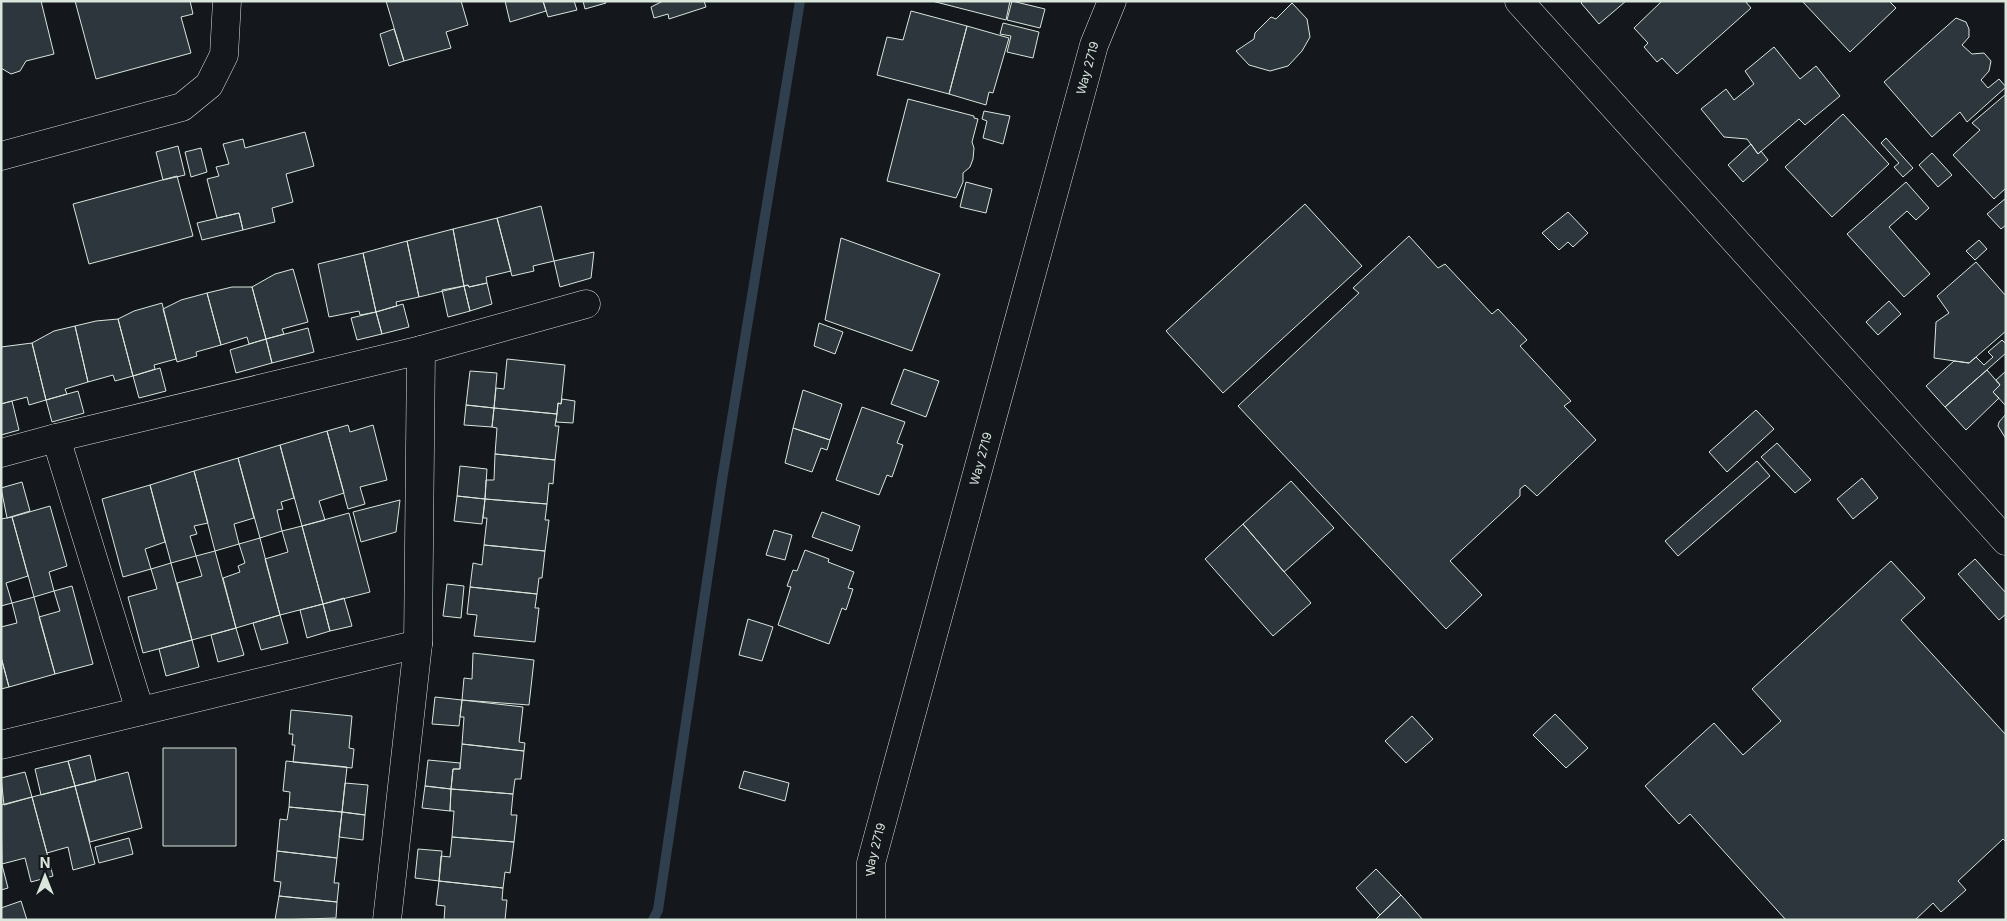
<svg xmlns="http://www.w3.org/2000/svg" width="2007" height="921" viewBox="0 0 2007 921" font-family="Inter,sans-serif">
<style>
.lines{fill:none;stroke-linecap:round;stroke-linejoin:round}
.stream{stroke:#2f3f4d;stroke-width:10}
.building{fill:#2c363c;stroke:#d8e6dc}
.minor-casing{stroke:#d8e6dc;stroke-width:29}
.minor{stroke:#14181c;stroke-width:28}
.labels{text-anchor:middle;stroke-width:4;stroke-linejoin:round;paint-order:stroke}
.street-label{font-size:12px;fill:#d8e6dc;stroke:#14181c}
</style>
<rect width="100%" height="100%" fill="#14181c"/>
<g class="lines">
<path class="stream" d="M653 920 658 910 722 480 800 1"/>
</g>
<path class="building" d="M1 1H41L54 54 26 61 20 71 11 74 1 68Z
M75 1H190L193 14 181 17 191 53 96 79Z
M386 1H461L468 25 446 32 451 48 404 61Z
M505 1H543L546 11 510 22Z
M543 1H574L577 10 548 17Z
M583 1H605L606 3 585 9Z
M663 1H704L706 7 669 19 668 14 654 18 651 7Z
M932 1H1010L1006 20Z
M1012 1 1045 9 1040 28 1007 20Z
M1583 1H1626L1599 24 1581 3Z
M1662 1H1745L1751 8 1677 74 1662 58 1657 62 1644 47 1648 43 1634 28Z
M1802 1H1889L1896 8 1850 52Z
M1292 3 1307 19 1310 37 1302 51 1288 66 1270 71 1249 65 1236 51 1254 39 1255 33 1271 17 1276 19Z
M911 11 967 26 949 94 877 75 887 37 903 40Z
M1956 18 1966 22 1969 29V37L1962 45 1972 54 1984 53 1991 61 1989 71 1981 80 1988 88 1999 79 2006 87 1967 122 1960 112 1932 137 1884 82Z
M1003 23 1039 32 1033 58 1007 52 1011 36 1000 34Z
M967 26 1009 38 993 93 989 92 986 105 949 94Z
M394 29 404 61 389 66 380 34Z
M1774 47 1800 79 1816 66 1840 96 1805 125 1799 119 1758 154 1747 139 1724 137 1701 109 1726 89 1734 100 1754 84 1745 71Z
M2006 94V188L1994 199 1953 155 1980 130 1972 123Z
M908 99 974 116V118L978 119 972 142 974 148 973 159 970 167 963 173V182L956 198 887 181Z
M984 111 1010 116 1003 144 983 138 987 121 982 119Z
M1843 114 1889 164 1832 217 1785 167Z
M305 132 314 166 286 174 293 202 272 208 275 222 243 230 239 213 217 218 207 179 219 176 216 167 229 164 223 144 243 139 245 148Z
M1886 138 1913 168 1903 177 1894 167 1899 163 1881 143Z
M1751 144 1758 154 1761 151 1768 160 1743 182 1728 165Z
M178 146 185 175 163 180 156 152Z
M201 148 207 172 191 177 185 152Z
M1932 153 1952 175 1938 187 1919 165Z
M177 176 193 236 89 264 73 204Z
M966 182 992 189 986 213 960 207Z
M1906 182 1929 208 1916 220 1907 211 1889 227 1930 274 1904 297 1847 234Z
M2006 198V225L2001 229 1987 214Z
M1305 204 1362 266 1223 393 1166 331Z
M541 206 554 261 533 266 534 271 512 276 497 218Z
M1568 212 1588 233 1573 247 1568 242 1559 250 1542 233Z
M239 213 243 230 202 240 197 223Z
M497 218 511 271 486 277 487 283 469 287 468 285 464 286 453 229Z
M453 229 464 286 419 297 407 241Z
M1409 236 1438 268 1445 264 1492 314 1498 309 1527 340 1520 346 1571 401 1564 406 1596 440 1537 496 1525 485 1520 489V496L1450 561 1482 595 1446 629 1238 406 1359 293 1353 288Z
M841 238 940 274 912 351 825 320Z
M1979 240 1987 249 1975 260 1966 251Z
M407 241 419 297 396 302 397 306 376 312 363 253Z
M594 252 591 278 560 287 554 261Z
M363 253 376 312 360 315 359 311 329 317 318 264Z
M1976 262 2006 296V331L1969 363 1934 358 1936 322 1949 313 1937 296Z
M293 269 308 322 282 329 284 334 266 339 252 287 275 274Z
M487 283 492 304 470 311 464 286 468 285 469 287Z
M464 286 470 311 448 317 442 290Z
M232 287H252L266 339 249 344 247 337 221 345 207 293Z
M207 293 221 345 196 352 197 356 177 362 163 309 181 300Z
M1889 301 1901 314 1878 335 1866 322Z
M162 303 176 359 154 365 155 369 133 376 118 319 134 311Z
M403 304 409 327 382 334 376 312Z
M376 312 382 334 357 340 351 318Z
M118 319 133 376 115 381 113 375 88 382 75 326 96 321Z
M819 323 843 332 835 354 814 346Z
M75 326 88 382 65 389 67 394 46 400 32 343 54 331Z
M308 328 314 352 272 363 266 339Z
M266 339 272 363 236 373 230 350Z
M2002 340 2006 344V353L1945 407 1926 386 1954 361 1969 363 1976 357 1984 365 1993 357 1988 352Z
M32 343 46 400 29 405 27 397 1 404V347Z
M507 359 565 365 561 404 558 403 557 414 494 408 496 388 504 389Z
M160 368 166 391 139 398 133 376Z
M904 369 939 381 926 417 891 404Z
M1987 370 2000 385 1993 392 1999 398 1966 430 1945 407Z
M470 371 497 373 494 408 466 405Z
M2006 371V406L1993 392 2000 385 1996 380Z
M803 390 842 404 830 440 793 428Z
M78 391 84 413 52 422 46 400Z
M562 399 575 401 573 423 556 422 558 403 561 404Z
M12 401 19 430 1 435V404Z
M466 405 494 408 492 427 464 425Z
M862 407 905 422 897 443 903 445 892 477 887 475 879 495 836 480Z
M494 408 557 414 555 426H559L555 460 495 454 497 428 492 427Z
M1756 410 1774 429 1727 472 1709 452Z
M2006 414V439L1998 426 1999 422Z
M348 425 350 432 373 425 387 480 360 487 365 504 348 509 327 431Z
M793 428 830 440 827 450 821 448 812 472 785 463Z
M327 431 344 493 319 501 325 520 302 526 280 445Z
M1777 443 1811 480 1795 493 1761 457Z
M280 445 294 498 281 502 283 509 277 510 282 531 260 538 238 458Z
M495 454 555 460 553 484 549 483 547 504 485 499 486 480H494Z
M238 458 254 518 234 524 239 544 215 551 194 471Z
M1757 461 1770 476 1678 556 1665 541Z
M460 466 487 469 485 499 457 496Z
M194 471 208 523 194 526 197 534 190 536 196 556 171 563 150 485Z
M1862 478 1878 498 1853 519 1837 499Z
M1291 481 1334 528 1284 572 1243 524Z
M22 482 30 511 7 518 1 488Z
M150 485 165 542 145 549 151 569 123 577 102 499Z
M457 496 485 499 482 524 454 521Z
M485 499 547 504 545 520H549L545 551 484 545 487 518H483Z
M400 500 396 532 361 542 353 512Z
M50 506 67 566 49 572 54 591 34 597 12 517Z
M822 512 860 526 852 551 812 537Z
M349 513 370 592 323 604 302 526Z
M12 517 28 576 6 583 12 603 1 606V519Z
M1243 524 1311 603 1273 636 1205 559Z
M302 526 323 604 280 615 265 559 288 552 282 531Z
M774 530 792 535 785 560 766 555Z
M260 538 280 615 236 628 223 578 240 572 238 566 245 563 239 544Z
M484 545 545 551 542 578H539L537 594 470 587 473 563 482 565Z
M805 550 829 559 828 562 854 572 848 588 853 589 846 610 842 608 829 644 778 625 791 587 787 586 793 570 797 571Z
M215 551 236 628 192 640 177 583 202 576 196 556Z
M1975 559 2006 593V614L1999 620 1958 574Z
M1891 561 1925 598 1901 620 2006 735V842L2003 839 1958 881 1966 890 1941 912 1933 903 1915 920H1786L1690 814 1679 824 1645 786 1714 723 1743 755 1781 721 1752 689Z
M171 563 192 640 143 653 128 597 157 589 151 569Z
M447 584 464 586 461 618 443 616Z
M72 586 93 664 55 674 39 617 60 611 54 591Z
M470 587 537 594 535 608H539L535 642 474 636 477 615 467 614Z
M34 597 55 674 9 687 1 657V627L17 623 12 603Z
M344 598 352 626 330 631 323 604Z
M323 604 330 631 307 638 300 610Z
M280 615 288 643 261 650 253 623Z
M748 619 773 627 762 661 739 655Z
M236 628 244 655 218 662 211 635Z
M192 640 199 667 166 676 159 649Z
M473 653 534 660 529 705 462 700 464 678 472 679Z
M1 657 9 687 1 689Z
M435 697 462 700 459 726 432 724Z
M462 700 523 707 519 742 525 743 524 751 462 744 464 717H460Z
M291 710 352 716 349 748 354 749 352 768 293 762 295 745H292L293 734H289Z
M1555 714 1588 748 1566 768 1533 735Z
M1412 716 1433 739 1406 763 1385 741Z
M462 744 524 751 521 779H515L513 794 451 789 453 769H460Z
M163 748H236V846H163Z
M90 755 96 781 75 786 68 761Z
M428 760 460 763V769H453L451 789 425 786Z
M68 761 75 786 41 795 35 769Z
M286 761 347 767 342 812 289 807 290 792 283 791Z
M744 771 789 783 785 801 739 788Z
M25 772 32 797 4 805 1 778Z
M128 772 142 828 90 842 75 786Z
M345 783 368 785 365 815 342 812Z
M75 786 95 864 73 870 68 847 47 853 32 797Z
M425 786 451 789 450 811 422 808Z
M451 789 513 794 511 815H517L514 842 452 837 454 811H450Z
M32 797 53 876 31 882 25 858 2 864 1 805Z
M289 807 342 812 337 858 277 851 280 819 287 820Z
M342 812 365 815 363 840 339 837Z
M452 837 514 842 510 873 505 872 503 888 439 881 441 856 450 857Z
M129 838 133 854 99 863 95 847Z
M418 849 442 851 439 881 415 878Z
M277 851 337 858 334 883H339L337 902 279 896 281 882 274 881Z
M1 861 8 888 1 890Z
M1376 869 1401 895 1380 915 1356 888Z
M439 881 503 888 502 900H507L505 920H444L445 906 436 905Z
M1401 895 1423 920H1375L1380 915Z
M279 896 337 902 336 918 275 920Z
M21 901 27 920H1V908Z"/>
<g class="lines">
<g class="minor-casing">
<g id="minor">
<path d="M1519 1 2006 541"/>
<path d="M1 156 182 107 209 85 224 55 227 1"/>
<path d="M56 438 140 711"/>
<path d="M1 453 56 438 421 350 586 304"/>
<path d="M1 745 418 644"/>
<path d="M387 920 418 644 421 350"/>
<path id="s1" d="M871 920V863L895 774 1094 45 1112 1"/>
</g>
</g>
<use href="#minor" class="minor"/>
</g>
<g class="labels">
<g class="street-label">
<text dy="4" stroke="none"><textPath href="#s1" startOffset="881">Way 2719</textPath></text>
<text dy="4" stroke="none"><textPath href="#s1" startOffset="476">Way 2719</textPath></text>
<text dy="4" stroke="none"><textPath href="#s1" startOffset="71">Way 2719</textPath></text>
</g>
</g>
<rect width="2007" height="921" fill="none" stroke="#d8e6dc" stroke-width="5"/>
<g transform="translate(45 876)" stroke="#14181c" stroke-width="4" paint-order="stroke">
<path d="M0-4L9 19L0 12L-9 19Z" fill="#d8e6dc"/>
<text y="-8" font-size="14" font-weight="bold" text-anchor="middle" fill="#d8e6dc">N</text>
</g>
</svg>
